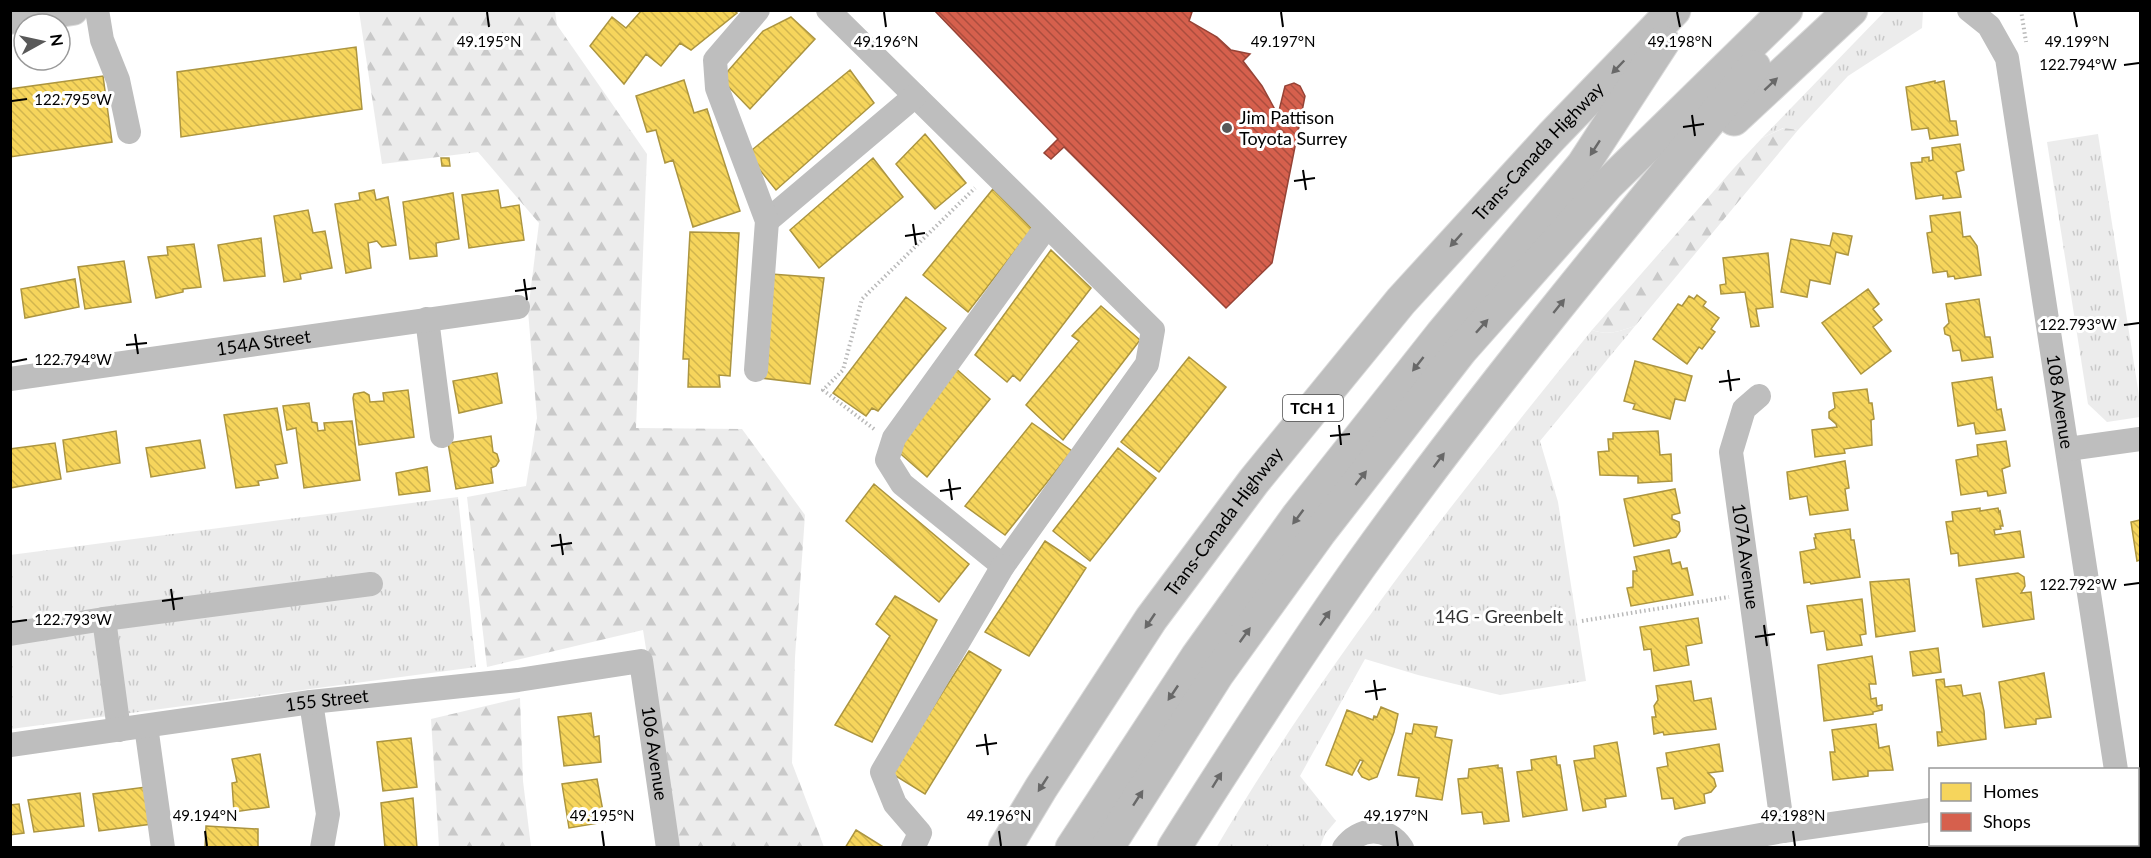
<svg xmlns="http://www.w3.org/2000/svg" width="2151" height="858" viewBox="0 0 2151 858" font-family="Lato,sans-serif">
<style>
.grass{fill:url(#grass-tufts)}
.forest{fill:url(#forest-firs)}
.homes{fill:url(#homes-back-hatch);stroke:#ac9540;stroke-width:1.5}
.shops{fill:url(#shops-back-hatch);stroke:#964336;stroke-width:1.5}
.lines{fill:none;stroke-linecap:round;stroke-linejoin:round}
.major-casing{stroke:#dbdbdb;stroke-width:32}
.highway-casing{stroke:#dbdbdb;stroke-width:35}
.path{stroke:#b9b9b9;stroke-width:4;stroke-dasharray:1.5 3;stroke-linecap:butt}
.minor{stroke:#bebebe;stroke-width:24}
.major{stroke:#bebebe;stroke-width:30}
.highway{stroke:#bebebe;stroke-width:33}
.oneway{fill:#686868}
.ticks{fill:none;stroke:#000;stroke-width:2}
.poi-dot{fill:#595959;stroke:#fff;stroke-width:2}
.labels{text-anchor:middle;stroke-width:6;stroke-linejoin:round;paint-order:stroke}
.shield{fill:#fff;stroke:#4c4c4c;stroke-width:1.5}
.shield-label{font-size:16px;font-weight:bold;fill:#000}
.poi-label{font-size:18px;fill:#000;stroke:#fff;text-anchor:start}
.street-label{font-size:18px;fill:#000;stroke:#fff}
.park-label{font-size:18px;fill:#333;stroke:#fff}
.ticks-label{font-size:15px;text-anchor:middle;fill:#000;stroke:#fff;stroke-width:6;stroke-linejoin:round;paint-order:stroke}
</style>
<defs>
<pattern id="grass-tufts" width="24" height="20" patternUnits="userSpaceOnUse" patternTransform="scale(1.5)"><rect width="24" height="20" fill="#ececec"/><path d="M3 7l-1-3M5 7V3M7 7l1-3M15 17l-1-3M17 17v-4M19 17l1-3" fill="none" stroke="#c9c9c9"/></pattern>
<pattern id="forest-firs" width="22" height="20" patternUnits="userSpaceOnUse" patternTransform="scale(1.5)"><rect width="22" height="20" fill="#ececec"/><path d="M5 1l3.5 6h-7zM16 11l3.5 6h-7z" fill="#c9c9c9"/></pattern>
<pattern id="homes-back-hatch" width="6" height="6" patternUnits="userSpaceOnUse" patternTransform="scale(1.5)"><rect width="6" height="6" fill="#f6d55c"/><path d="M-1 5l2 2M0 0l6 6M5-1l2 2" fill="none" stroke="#d1b54e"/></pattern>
<pattern id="shops-back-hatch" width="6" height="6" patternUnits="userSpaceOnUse" patternTransform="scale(1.5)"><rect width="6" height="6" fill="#d6604d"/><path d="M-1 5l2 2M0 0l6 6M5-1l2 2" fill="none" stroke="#ab4d3e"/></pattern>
</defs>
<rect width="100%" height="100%" fill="#fff"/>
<path class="grass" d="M1885 11H1923L1922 28 1848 76 1798 130 1783 128 1762 138Z
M2098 134 2140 402V417L2107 422 2088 404 2047 142Z
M1635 326 1540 441 1558 502 1586 681 1500 695 1418 675 1365 659 1300 776 1336 821 1325 834 1320 847 1216 848C1325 663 1458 495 1592 330 1608 336 1620 331 1635 326Z
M458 497 476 667 11 729 10 555Z"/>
<path class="forest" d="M359 11H555L557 25 647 154 636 428 742 429 805 515 795 657 792 763 824 847H678L643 630 487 667 467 497 526 486 537 418 528 311 539 223 478 152 382 164Z
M1784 128 1798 130 1635 326C1620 331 1608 336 1592 330L1734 168 1762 138Z
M520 698 523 781 531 847H439L431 719Z"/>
<path class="homes" d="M642 10H733L737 13 691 50 680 43 661 66 646 54 624 84 590 46 612 17 626 28Z
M791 17 815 39 750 109 721 79 763 31Z
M356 47 362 109 181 137 177 72Z
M850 70 874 103 776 190 747 154Z
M103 76 112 142 10 157V89Z
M684 80 694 113 707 109 740 211 693 227 673 160 665 163 656 130 647 132 636 96Z
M1935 81V83L1944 81 1950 121H1956L1958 135 1930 139 1928 128 1912 130 1906 87Z
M925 134 966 183 935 209 896 164Z
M1960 144 1964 170 1956 172 1961 197 1943 199V195L1916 199 1911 163 1922 162V158L1929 157V161L1933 160 1932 148Z
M441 158H449L450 166H442Z
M873 158 903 197 819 268 790 230Z
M993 189 1032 229 968 312 923 275Z
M374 190 376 200 388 197 396 245 382 247 377 241 368 243 371 268 346 273 335 204 360 200 359 193Z
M498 190 501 208 519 205 524 240 469 248 462 195Z
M453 193 459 239 436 243 437 256 410 259 403 202Z
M308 210 313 233 325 231 332 268 300 274 301 279 284 282 274 216Z
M1960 212 1963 237 1970 236 1977 246 1981 275 1955 279 1954 276 1948 277 1947 271 1933 273 1927 233 1932 232 1930 216Z
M690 232 739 233 730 376 719 375 720 387H688L689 359H683Z
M1833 233 1852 236 1848 255 1836 252 1830 284 1810 280 1807 297 1781 292 1791 239 1830 246Z
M261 238 265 276 224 281 218 245Z
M194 244 201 287 183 289V292L156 298 148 257 168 255 167 247Z
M1051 250 1091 288 1020 381 1013 375 1007 382 975 355Z
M1768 253 1773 307 1756 309 1759 326 1751 327 1745 292 1721 294 1720 285 1726 284 1723 258Z
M124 261 131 302 85 309 78 267Z
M771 274 824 278 810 384 761 378Z
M75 279 79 307 25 318 21 289Z
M1868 289 1879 304 1873 309 1882 320 1873 327 1891 351 1861 374 1822 323Z
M1697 295 1706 302 1703 306 1719 318 1711 329 1715 332 1702 349 1699 347 1687 364 1653 339 1678 304 1682 306 1689 296 1694 299Z
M906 297 946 328 878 411 872 408 866 416 833 393Z
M1979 299 1985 337H1990L1993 357 1962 361 1960 350 1953 351 1950 336 1945 334 1944 328 1949 323 1946 304Z
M1101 306 1140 340 1063 440 1026 405 1079 341 1072 336Z
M1189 357 1226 387 1159 472 1121 442Z
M1635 361 1692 376 1685 401 1675 399 1670 419 1633 409 1635 404 1624 401Z
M953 366 990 399 927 477 895 449Z
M497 373 502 403 459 413 453 381Z
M1992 377 1997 410 2001 409 2005 430 1976 434 1974 423 1958 426 1952 383Z
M1867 389 1869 403H1872L1874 419 1871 420 1872 445 1844 449 1845 453 1815 457 1812 430 1837 427 1836 424 1829 418V412L1835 408 1833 393Z
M408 390 414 437 359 445 353 398 354 394 364 392 369 395 370 402 384 401 383 393Z
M309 403 312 422 317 423 318 431 325 430 324 423 352 421 360 480 304 488 296 428 287 430 283 406Z
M277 408 287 463 275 465 278 478 258 481 259 485 236 488 224 415Z
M1032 423 1072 451 1005 535 965 506Z
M116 431 120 463 67 472 63 440Z
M1658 431 1660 455 1671 454 1672 481 1638 483V476L1600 475 1598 452 1609 451 1608 439H1613V433Z
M491 436 493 452 497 454 499 461 496 466 491 468 493 483 456 489 448 443Z
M200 440 205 468 151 477 146 448Z
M2006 441 2010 466 2002 469 2006 493 1988 496 1987 491 1961 495 1956 460 1978 456 1977 445Z
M55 443 61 479 10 488V449Z
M1118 448 1156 478 1090 561 1053 531Z
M1845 461 1849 488 1845 489 1848 510 1810 515 1807 496 1790 499 1787 472Z
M427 467 430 491 399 495 396 473Z
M874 484 969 564 939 602 846 521Z
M1675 489 1680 513 1672 515V519L1679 522 1680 531 1676 537 1634 546 1624 499Z
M1980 508V511L1998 508 1999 512 2000 511 2003 526H2000L2001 529 1994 530 1995 535 2020 531 2024 557 1959 566 1958 553 1951 554 1946 522 1953 521 1952 512Z
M2140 520V560L2137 561 2131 522Z
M1850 529 1851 540H1854L1860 577 1811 584 1810 582 1804 583 1800 552 1816 549 1814 538H1816L1815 534Z
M1045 541 1086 568 1029 656 985 632Z
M1669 550 1672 564 1680 562 1682 569 1687 568 1693 595 1631 606 1627 588 1633 587V571H1637L1634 557Z
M2018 573 2024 577 2025 586 2021 593 2031 592 2034 619 1983 627 1976 579Z
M1909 579 1915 631 1876 637 1870 582Z
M895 596 937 620 872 742 835 725 890 636 876 624Z
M1862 599 1866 634 1860 635 1862 645 1827 650 1824 631 1811 633 1807 606Z
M1698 618 1702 643 1686 646 1689 665 1654 671 1651 649 1644 650 1640 627Z
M1938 648 1941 672 1913 676 1910 652Z
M969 651 1001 670 925 794 891 773Z
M1872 656 1876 684H1869L1871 699 1876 698 1877 706 1882 705V710L1873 712V714L1824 721 1818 665Z
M2044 673 2051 717 2036 719V724L2005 728 1999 682Z
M1944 679 1945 687 1961 685 1963 696 1980 693 1984 711 1986 739 1938 746 1937 732H1942L1936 680Z
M1691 681 1694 701 1711 698 1716 729 1664 735 1663 732 1654 734 1652 717H1656L1654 706 1658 700 1656 686Z
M1381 707 1398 714 1394 732 1377 777 1369 780 1362 777 1358 771 1363 761 1360 760 1352 775 1326 765 1347 710 1373 720 1374 716 1377 717Z
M591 713 594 737 599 736 601 762 564 766 558 717Z
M1414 724 1437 727 1435 737 1452 740 1442 800 1416 796 1419 778 1398 775 1406 733 1412 734Z
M1876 724 1879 748 1889 746 1893 770 1868 771V776L1833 780 1830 752H1835L1832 730Z
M411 738 417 787 383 791 377 742Z
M1617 742 1626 796 1605 799 1606 807 1583 811 1574 761 1595 758 1594 746Z
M1719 744 1723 771 1708 773 1714 779 1716 786 1711 792 1704 794 1705 803 1675 809 1673 798 1662 799 1657 768 1668 766 1666 753Z
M260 754 269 807 234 812 232 783 237 782 232 759Z
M1556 756 1557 765H1560L1567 810 1523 817 1517 772 1532 770 1531 760Z
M1498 765V768H1502L1509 821 1484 824 1482 812 1462 814 1458 779 1468 778 1469 769Z
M597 779 605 822 569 828 562 784Z
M146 787 152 824 99 831 93 794Z
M80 793 84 826 34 832 28 800Z
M413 798 417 848H385L381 803Z
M19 804 24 833 10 835V805Z
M206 826 258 829V848H205Z
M856 830 885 848H845Z"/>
<path class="shops" d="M934 10H1185L1192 12 1189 21 1217 37 1231 50 1250 54 1243 61 1262 86 1278 115 1285 86 1294 83 1300 86 1305 96 1272 263 1226 308 1064 147 1051 159 1044 153 1058 139Z"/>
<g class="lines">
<g class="major-casing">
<path id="major" d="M10 19 73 10"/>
</g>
<g class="highway-casing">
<g id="highway">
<path d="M1734 119 1851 10"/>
<path id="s5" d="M1005 848 1041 788 1151 619 1254 481 1401 301 1552 136 1674 10"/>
<path d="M1072 848 1197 657 1298 516 1442 334 1583 165 1663 42"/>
<path d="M1107 848 1218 673 1319 533 1461 350 1607 185 1786 10"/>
<path d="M1174 848C1234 753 1295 658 1360 566 1483 394 1619 230 1754 67"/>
</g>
</g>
<path class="path" d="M2021 10 2026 42
M874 429 823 390 843 370 862 299 975 188
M1582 621 1729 597"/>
<g class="minor">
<path d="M97 10 102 40 118 80 129 132"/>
<path d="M828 10 1153 330 1147 364 1003 566 902 484 887 460 894 438 1047 226"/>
<path id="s1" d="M1969 10 1989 26 2007 58 2116 770"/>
<path d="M767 221 915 96"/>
<path d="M427 319 442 436"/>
<path d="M756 370 767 221 717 88 715 60 758 10"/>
<path id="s2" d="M10 379 518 307"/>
<path id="s3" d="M1759 396 1744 409 1731 452 1783 831"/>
<path d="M2068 449 2140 439"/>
<path d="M104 619 119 730"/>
<path d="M10 634 104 619 371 584"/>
<path d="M311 702 328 814 322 848"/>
<path d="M146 726 163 848"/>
<path id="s4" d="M10 745 311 702 518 680 641 661 668 848"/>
<path d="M2138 780H2140"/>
<path d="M2126 844V848"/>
<path d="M913 848 920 833 895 804 882 772 1003 566"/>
<path d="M1344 848C1359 827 1387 825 1402 848"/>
<path d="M1689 848 1783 831 1930 810"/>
</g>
<use href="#major" class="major"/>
<use href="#highway" class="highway"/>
</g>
<defs><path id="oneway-solid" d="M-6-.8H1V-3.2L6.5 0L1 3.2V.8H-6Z" transform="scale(1.5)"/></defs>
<g class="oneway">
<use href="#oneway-solid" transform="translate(1618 67) rotate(134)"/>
<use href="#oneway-solid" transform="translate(1771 84) rotate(-43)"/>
<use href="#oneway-solid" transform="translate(1595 148) rotate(123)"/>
<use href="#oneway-solid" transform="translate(1456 240) rotate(132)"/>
<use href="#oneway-solid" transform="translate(1559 306) rotate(-51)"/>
<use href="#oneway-solid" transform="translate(1482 326) rotate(-48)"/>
<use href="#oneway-solid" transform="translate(1418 364) rotate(128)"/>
<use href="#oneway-solid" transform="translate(1439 460) rotate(-53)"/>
<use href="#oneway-solid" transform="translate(1361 478) rotate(-52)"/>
<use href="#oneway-solid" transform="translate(1298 517) rotate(127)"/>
<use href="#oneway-solid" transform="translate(1325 618) rotate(-55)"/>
<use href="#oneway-solid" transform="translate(1150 621) rotate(124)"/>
<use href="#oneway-solid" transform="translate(1245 635) rotate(-54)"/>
<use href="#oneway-solid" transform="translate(1173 693) rotate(124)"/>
<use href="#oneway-solid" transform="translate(1217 780) rotate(-58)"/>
<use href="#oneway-solid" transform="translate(1043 784) rotate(123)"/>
<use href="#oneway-solid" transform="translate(1138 798) rotate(-57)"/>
</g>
<path class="ticks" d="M487 12 489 27M884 12 886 27M1281 12 1283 27M1677 12 1680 27M2074 12 2077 27M2124 65 2139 63M12 101 27 99M1692 115 1695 136M1683 127 1704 124M1303 170 1306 190M1294 181 1315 178M913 224 916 245M905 236 925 233M524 279 527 300M515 291 536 288M2124 325 2139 323M135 334 138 354M126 345 147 343M12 362 27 359M1728 370 1731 391M1719 382 1740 379M1339 425 1341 445M1330 436 1350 434M949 479 952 500M940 491 961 488M560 534 563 555M551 546 572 543M2124 585 2139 583M171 589 174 610M162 601 183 598M12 622 27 620M1764 625 1767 646M1755 637 1775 634M1374 680 1377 700M1365 692 1386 689M985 734 988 755M976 746 997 743M205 831 207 846M602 831 604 846M999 831 1001 846M1396 831 1398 846M1793 831 1795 846"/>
<circle class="poi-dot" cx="1227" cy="128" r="6"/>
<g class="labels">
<rect class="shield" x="1283" y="395" width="60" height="26" rx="4.5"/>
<g class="shield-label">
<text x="1313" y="414">TCH 1</text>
</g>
<g class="poi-label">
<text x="1239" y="124">Jim Pattison<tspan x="1239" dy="21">Toyota Surrey</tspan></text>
</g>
<g class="street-label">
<text dy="6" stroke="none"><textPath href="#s5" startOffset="879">Trans-Canada Highway</textPath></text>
<text dy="6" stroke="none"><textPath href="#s2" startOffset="256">154A Street</textPath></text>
<text dy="6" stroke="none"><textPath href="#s1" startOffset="410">108 Avenue</textPath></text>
<text dy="6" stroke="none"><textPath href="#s5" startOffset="393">Trans-Canada Highway</textPath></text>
<text dy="6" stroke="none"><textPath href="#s3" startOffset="170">107A Avenue</textPath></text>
<text dy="6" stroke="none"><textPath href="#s4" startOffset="320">155 Street</textPath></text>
<text dy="6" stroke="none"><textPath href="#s4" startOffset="730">106 Avenue</textPath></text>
</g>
<g class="park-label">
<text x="1499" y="623">14G - Greenbelt</text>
</g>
</g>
<g class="ticks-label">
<text x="489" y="47">49.195°N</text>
<text x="886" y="47">49.196°N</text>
<text x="1283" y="47">49.197°N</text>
<text x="1680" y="47">49.198°N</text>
<text x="2077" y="47">49.199°N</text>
<text x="2078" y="70">122.794°W</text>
<text x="73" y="105">122.795°W</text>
<text x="2078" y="330">122.793°W</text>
<text x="73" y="365">122.794°W</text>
<text x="2078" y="590">122.792°W</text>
<text x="73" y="625">122.793°W</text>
<text x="205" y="821">49.194°N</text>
<text x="602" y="821">49.195°N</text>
<text x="999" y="821">49.196°N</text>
<text x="1396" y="821">49.197°N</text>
<text x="1793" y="821">49.198°N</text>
</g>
<rect width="2151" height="858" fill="none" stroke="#000000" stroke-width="24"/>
<rect x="1929" y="768" width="210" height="78" fill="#ffffff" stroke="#999999" stroke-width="1.5"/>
<rect x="1941" y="783" width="30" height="18" fill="#f6d55c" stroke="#999999" stroke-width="1.5"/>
<text x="1983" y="798" font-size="18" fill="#000000">Homes</text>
<rect x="1941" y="813" width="30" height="18" fill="#d6604d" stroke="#999999" stroke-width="1.5"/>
<text x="1983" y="828" font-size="18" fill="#000000">Shops</text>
<g transform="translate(42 42) rotate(82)"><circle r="28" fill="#ffffff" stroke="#999999" stroke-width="1.5"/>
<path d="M0-4.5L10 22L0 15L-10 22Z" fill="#595959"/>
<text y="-9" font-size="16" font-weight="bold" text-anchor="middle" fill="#000000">N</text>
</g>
</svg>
